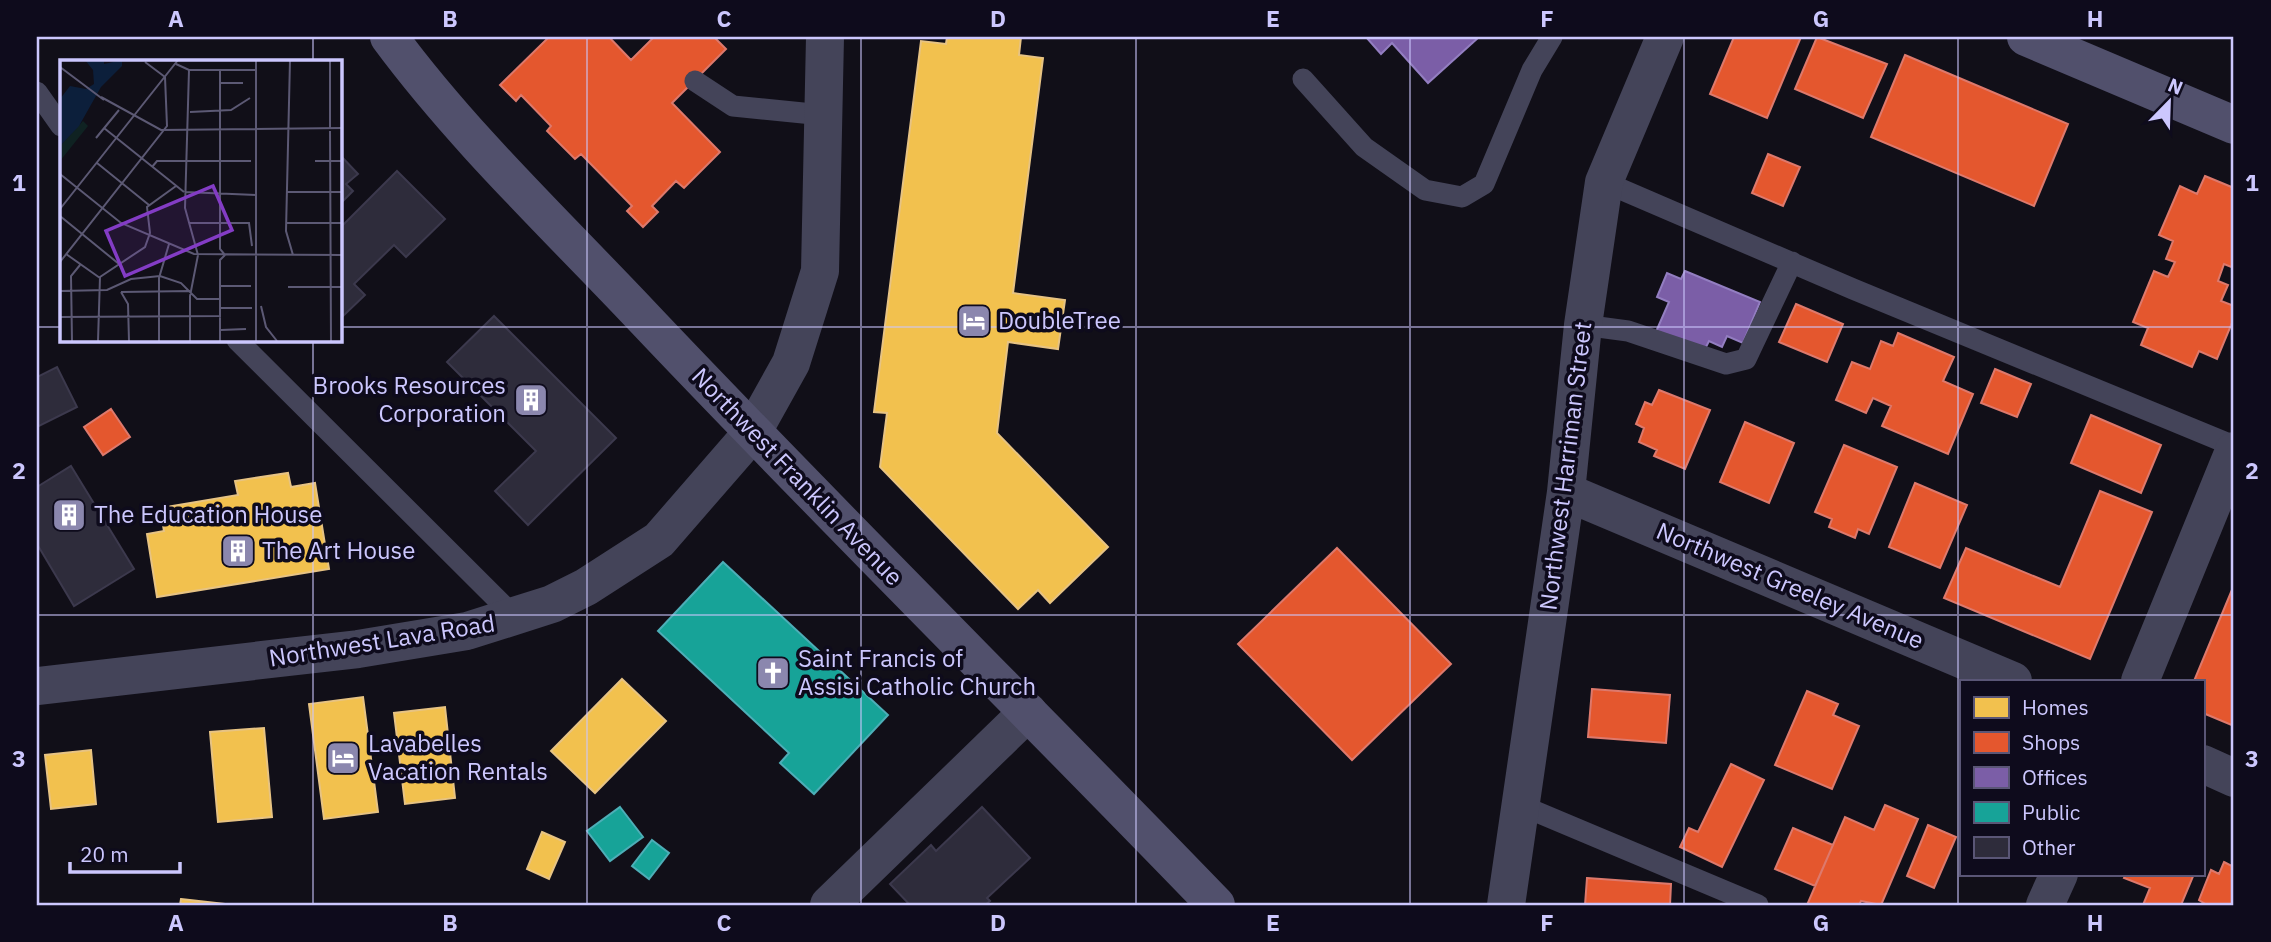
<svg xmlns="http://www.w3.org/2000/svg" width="2271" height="942" viewBox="0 0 2271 942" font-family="'IBM Plex Sans',sans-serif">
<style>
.homes{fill:#f2c14e;stroke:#e7c383;stroke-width:2}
.shops{fill:#e4572e;stroke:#dd796c;stroke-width:2}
.offices{fill:#7b5ea7;stroke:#937ec1;stroke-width:2}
.public{fill:#17a398;stroke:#4daeb7;stroke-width:2}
.building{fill:#2e2c3b;stroke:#3c394d;stroke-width:2}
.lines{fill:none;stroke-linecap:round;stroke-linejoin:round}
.lane{stroke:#444459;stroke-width:21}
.street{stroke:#444459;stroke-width:38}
.secondary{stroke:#51506c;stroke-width:38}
.grid{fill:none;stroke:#ccc7fe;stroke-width:2;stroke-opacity:0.55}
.labels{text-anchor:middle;stroke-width:7;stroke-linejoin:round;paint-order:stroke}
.poi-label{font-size:24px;fill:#ccc7fe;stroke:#0e0b1c;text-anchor:start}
.street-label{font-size:24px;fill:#ccc7fe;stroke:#0e0b1c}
.inset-road{fill:none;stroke:#5c5974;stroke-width:2}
.view{fill:#833cc5;fill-opacity:0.15;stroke:#833cc5;stroke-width:3.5}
.inset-edge{fill:none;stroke:#ccc7fe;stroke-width:3.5}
.neatline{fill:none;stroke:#ccc7fe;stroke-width:2.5}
.grid-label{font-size:23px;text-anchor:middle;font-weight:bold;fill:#ccc7fe}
</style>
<rect width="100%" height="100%" fill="#110f18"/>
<path class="homes" d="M947 37H1021L1019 55 1043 58 1013 293 1065 300 1058 349 1008 342 997 433 1108 547 1050 603 1038 590 1018 609 880 467 887 413 874 412 921 41 946 44Z
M288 473 291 487 315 483 329 569 157 597 147 534 164 531 160 508 238 495 235 481Z
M622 679 666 721 595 793 551 751Z
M363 697 378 812 324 819 309 704Z
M445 707 455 798 405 804 394 713Z
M264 728 272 817 218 822 210 732Z
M91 750 96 804 51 809 45 755Z
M542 832 565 842 549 879 527 869Z
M181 899 234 905H180Z"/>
<path class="shops" d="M549 37H609L631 60 654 37H714L726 49 672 103 720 152 684 188 676 181 652 206 658 212 643 227 627 211 632 206 581 154 575 159 547 131 551 126 521 95 516 101 500 85Z
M1734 37H1801L1767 118 1710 94Z
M1817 37 1887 64 1863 118 1795 89Z
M1905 55 2068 124 2034 206 1871 137Z
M1768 154 1800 167 1783 206 1752 193Z
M2205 176 2234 188V268L2224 264 2218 281 2228 285 2221 301 2234 306V318L2217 359 2199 351 2192 367 2141 345 2148 328 2133 322 2154 271 2168 277 2175 262 2166 259 2173 241 2159 235 2180 186 2197 194Z
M1796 304 1843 324 1827 362 1779 342Z
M1898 333 1954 357 1943 381 1973 394 1948 454 1882 426 1891 406 1873 398 1866 413 1836 400 1852 362 1870 369 1881 341 1893 346Z
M1995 369 2031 384 2017 417 1981 403Z
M1659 390 1710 410 1685 469 1654 456 1657 450 1639 442 1644 428 1636 424 1645 402 1652 405Z
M111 409 130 437 103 455 84 427Z
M2091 415 2161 445 2141 493 2071 463Z
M1745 422 1794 443 1769 503 1720 482Z
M1844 445 1897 467 1869 534 1858 529 1855 538 1829 527 1832 519 1815 512Z
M1915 483 1967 505 1940 568 1889 547Z
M2100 491 2152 512 2090 659 1944 598 1966 548 2060 587Z
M1337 548 1451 664 1352 760 1238 644Z
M2234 585V726L2203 713V681H2194Z
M1592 689 1670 695 1666 743 1588 737Z
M1807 691 1838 704 1833 715 1859 726 1832 789 1775 765Z
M1731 764 1764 780 1722 867 1680 847 1689 828 1698 832Z
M1885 805 1918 819 1881 905 1861 901 1859 905H1807L1845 817 1874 830Z
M1928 825 1956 837 1934 888 1907 876Z
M1793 828 1833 845 1815 886 1775 869Z
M2224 862 2234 867V905H2207L2199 900 2211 870 2219 874Z
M2126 874H2194L2181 905H2143L2150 888 2124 878Z
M1587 878 1671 884 1670 905H1585Z"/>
<path class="offices" d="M1366 37H1479L1428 83 1392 43 1381 54Z
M1685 271 1760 302 1743 343 1727 336 1722 347 1709 341 1703 353 1655 334 1669 302 1657 297 1667 273 1681 279Z"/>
<path class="public" d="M723 562 888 715 814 794 780 763 789 753 658 631Z
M620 807 643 837 610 861 587 831Z
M652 840 669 853 649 879 632 866Z"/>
<path class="building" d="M340 155 358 174 346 184 353 191 340 204Z
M397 171 445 219 406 257 394 245 354 284 365 295 340 319V228Z
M494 316 616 438 528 525 495 491 536 451 447 362Z
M57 367 77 407 37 427V377Z
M71 466 134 569 74 606 37 544V487Z
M982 807 1030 858 987 898 990 901 985 905H910L890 884 931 845 936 851Z"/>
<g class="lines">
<path class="lane" d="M1303 79 1364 147 1425 190 1462 197 1484 184 1532 70 1552 37
M695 81 733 106 823 115
M37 92 61 126
M1604 182 1853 289 2234 446
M1583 325 1628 331 1726 364 1746 359 1792 262
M237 340 516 618
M1520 805 1758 905"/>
<path class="street" d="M1566 492 2013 681
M2140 681 2234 451
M37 686 358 649 467 631 552 604 586 587 659 540 752 433 791 363 820 271 825 37
M2203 764 2234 778
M829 905 1028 712
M1506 905 1566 492 1583 325 1604 182 1665 37
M2045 905 2059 874"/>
<path class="secondary" d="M389 37C463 137 555 224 640 314 829 514 1025 707 1216 905
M2026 37 2234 125"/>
</g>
<path class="grid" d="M313 37V61M587 37V905M861 37V905M1136 37V905M1410 37V905M1684 37V905M1958 37V905M37 327H61M340 327H2234M313 340V905M37 615H2234"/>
<defs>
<g id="hotel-square" transform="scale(1.75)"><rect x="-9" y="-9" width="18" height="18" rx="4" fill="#8b87ae" stroke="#0e0b1c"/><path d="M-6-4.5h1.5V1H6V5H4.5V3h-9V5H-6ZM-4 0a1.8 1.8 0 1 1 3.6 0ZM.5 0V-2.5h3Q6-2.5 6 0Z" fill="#fff"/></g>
<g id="building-square" transform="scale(1.75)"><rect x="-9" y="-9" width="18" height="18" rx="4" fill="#8b87ae" stroke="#0e0b1c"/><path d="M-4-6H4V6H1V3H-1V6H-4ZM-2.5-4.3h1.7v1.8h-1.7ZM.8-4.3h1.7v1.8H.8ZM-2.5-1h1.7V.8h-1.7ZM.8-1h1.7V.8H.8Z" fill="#fff"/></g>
<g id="church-square" transform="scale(1.75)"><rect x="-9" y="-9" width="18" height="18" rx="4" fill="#8b87ae" stroke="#0e0b1c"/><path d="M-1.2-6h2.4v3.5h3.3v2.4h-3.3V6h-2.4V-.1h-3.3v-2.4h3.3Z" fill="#fff"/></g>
</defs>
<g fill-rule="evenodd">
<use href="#hotel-square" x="974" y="321"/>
<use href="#building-square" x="531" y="400"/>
<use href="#building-square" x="69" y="515"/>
<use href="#building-square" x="238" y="551"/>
<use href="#church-square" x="773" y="673"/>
<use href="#hotel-square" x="343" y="758"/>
</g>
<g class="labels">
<g class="poi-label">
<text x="998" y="329">DoubleTree</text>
<text x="506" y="394" text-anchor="end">Brooks Resources<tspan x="506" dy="28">Corporation</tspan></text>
<text x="94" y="523">The Education House</text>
<text x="262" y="559">The Art House</text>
<text x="798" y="667">Saint Francis of<tspan x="798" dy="28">Assisi Catholic Church</tspan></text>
<text x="368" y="752">Lavabelles<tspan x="368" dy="28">Vacation Rentals</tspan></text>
</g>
<g class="street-label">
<text transform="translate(1566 466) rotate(-83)" y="8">Northwest Harriman Street</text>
<text transform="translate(797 477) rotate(46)" y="8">Northwest Franklin Avenue</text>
<text transform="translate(1790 586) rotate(23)" y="8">Northwest Greeley Avenue</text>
<text transform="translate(382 641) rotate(-9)" y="8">Northwest Lava Road</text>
</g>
</g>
<g transform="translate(60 60)">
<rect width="282" height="282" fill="#110f18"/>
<path d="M23 61 28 66 0 101V86Z" fill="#0f2222"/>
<path d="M25 0H44V4L62 0V6L41 27 19 66 0 86V39L10 26 26 29 34 24 33 10Z" fill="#0c1f3b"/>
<path class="inset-road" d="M196 0V281M230 0 226 171 233 195M270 0V68M85 2 105 17M116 4 129 10H195M0 7 44 40M129 10 125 148 138 195 130 236V281M160 10V189L165 195M160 23H183M41 37 101 70 282 68M130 52 171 50 190 38M44 68 124 132M270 71 271 281M36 78 59 50M255 101H282M37 103 89 145M92 107 97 101H191M0 114 61 163 134 194 282 195M125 132 196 135M227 132H282M0 149 118 0M0 156 59 204M130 163H189L192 186M226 163H282M6 194 40 218M0 202 107 66 105 17M161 226H191M228 227H282M0 231 47 230 71 219 100 216 121 223 137 239H160M61 232 130 231M61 232 68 244 69 281M201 246 206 267 217 281M160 248H192M0 257 161 256M161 270 186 269M12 281 11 216 20 205M38 281 40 217 85 187 90 173 87 147 116 126M99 281V218L109 184M160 281V200L165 195"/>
<path class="view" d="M153 126 172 170 65 216 46 171Z"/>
<rect width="282" height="282" class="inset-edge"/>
</g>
<rect width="2271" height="942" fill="none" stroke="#0e0b1c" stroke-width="77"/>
<rect x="1960" y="680" width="245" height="196" fill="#0e0b1c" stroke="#5a5676" stroke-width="2"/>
<rect x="1974" y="697" width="35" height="21" fill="#f2c14e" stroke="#5a5676" stroke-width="2"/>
<text x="2022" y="715" font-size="21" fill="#ccc7fe">Homes</text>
<rect x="1974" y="732" width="35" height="21" fill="#e4572e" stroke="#5a5676" stroke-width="2"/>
<text x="2022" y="750" font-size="21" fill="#ccc7fe">Shops</text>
<rect x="1974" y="767" width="35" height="21" fill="#7b5ea7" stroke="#5a5676" stroke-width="2"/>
<text x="2022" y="785" font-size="21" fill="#ccc7fe">Offices</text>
<rect x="1974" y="802" width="35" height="21" fill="#17a398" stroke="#5a5676" stroke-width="2"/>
<text x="2022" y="820" font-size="21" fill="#ccc7fe">Public</text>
<rect x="1974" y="837" width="35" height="21" fill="#2e2c3b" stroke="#5a5676" stroke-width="2"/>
<text x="2022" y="855" font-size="21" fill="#ccc7fe">Other</text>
<g transform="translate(2169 102) rotate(23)" stroke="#0e0b1c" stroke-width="5" paint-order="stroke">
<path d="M0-5L12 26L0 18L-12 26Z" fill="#ccc7fe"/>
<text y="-10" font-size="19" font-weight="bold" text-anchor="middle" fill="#ccc7fe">N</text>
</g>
<path d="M70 862v10h110v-10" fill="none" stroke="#ccc7fe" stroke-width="3.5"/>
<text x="80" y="862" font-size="21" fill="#ccc7fe" stroke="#0e0b1c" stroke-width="5" paint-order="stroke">20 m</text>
<rect x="38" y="38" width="2194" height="866" class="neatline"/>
<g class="grid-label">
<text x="176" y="27">A</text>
<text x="450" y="27">B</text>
<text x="724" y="27">C</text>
<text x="998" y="27">D</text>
<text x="1273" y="27">E</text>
<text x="1547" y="27">F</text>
<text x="1821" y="27">G</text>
<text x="2095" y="27">H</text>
<text x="19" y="191">1</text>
<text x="2252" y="191">1</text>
<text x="19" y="479">2</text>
<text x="2252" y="479">2</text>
<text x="19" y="767">3</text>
<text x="2252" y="767">3</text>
<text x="176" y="931">A</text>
<text x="450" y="931">B</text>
<text x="724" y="931">C</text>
<text x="998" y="931">D</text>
<text x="1273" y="931">E</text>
<text x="1547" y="931">F</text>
<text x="1821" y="931">G</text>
<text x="2095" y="931">H</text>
</g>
</svg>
